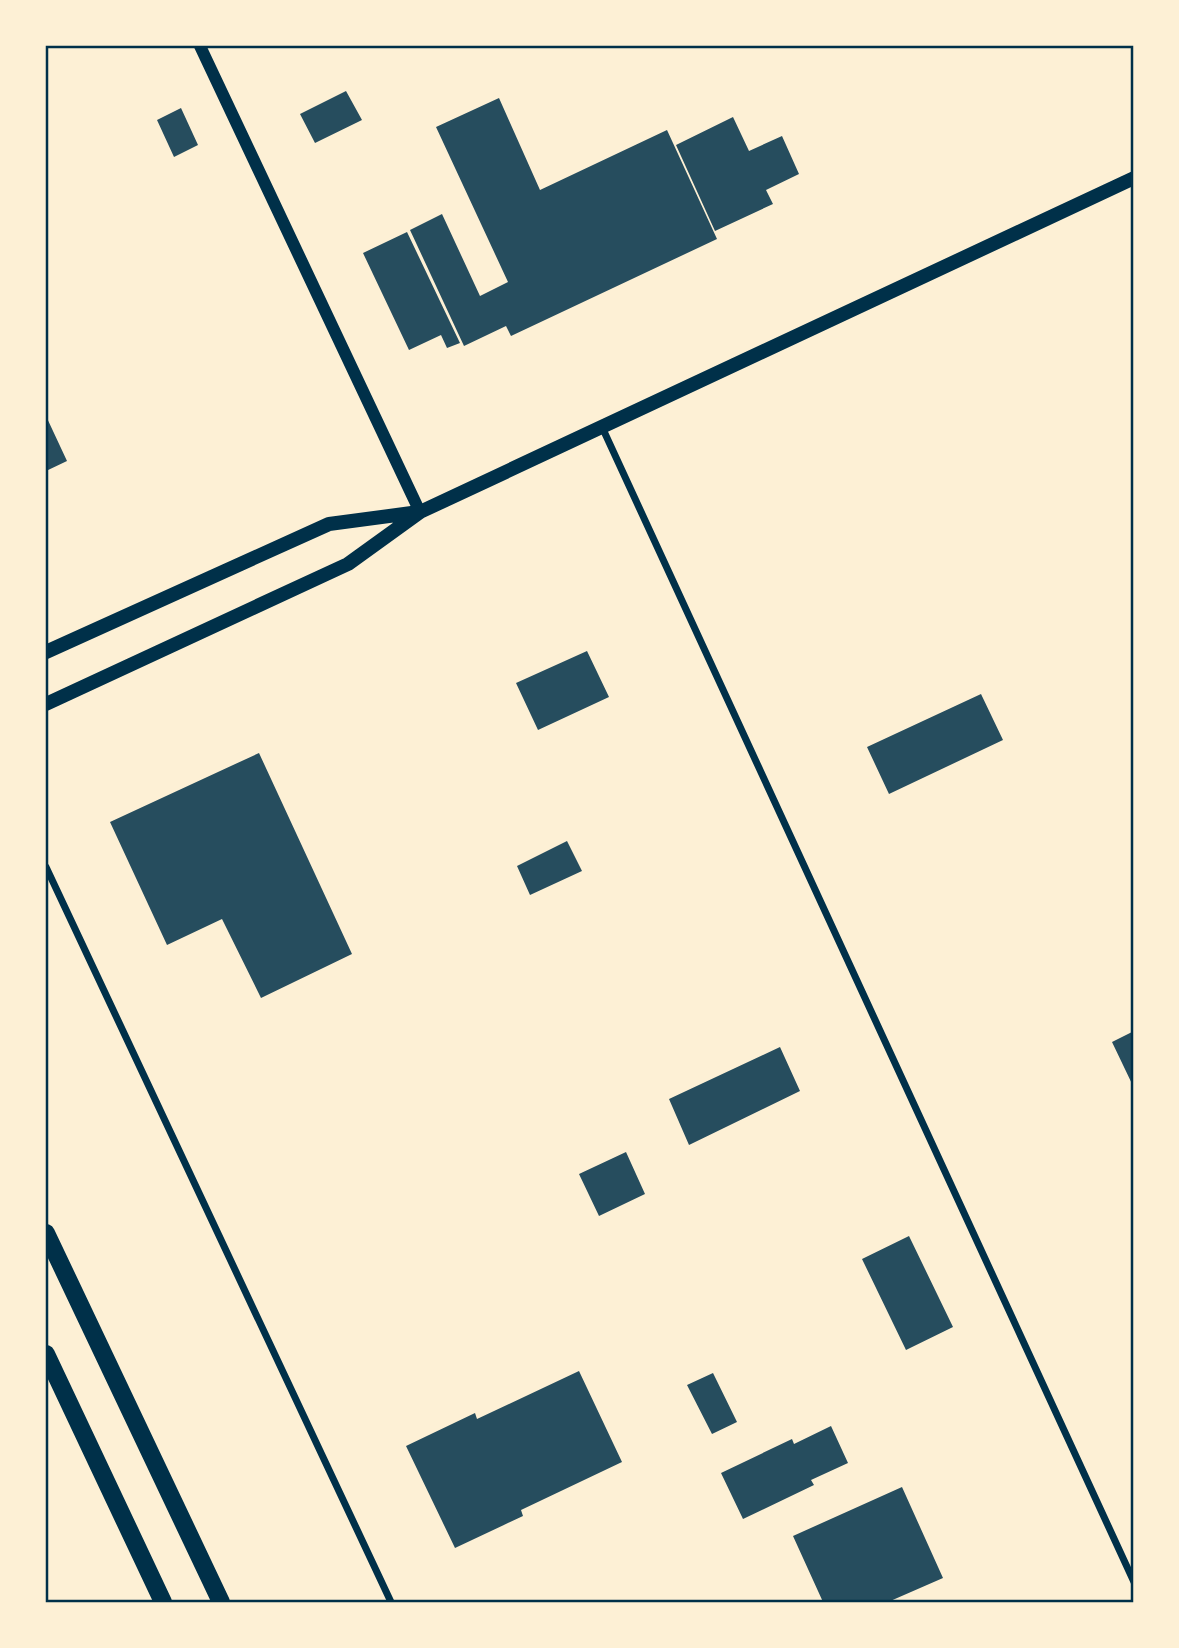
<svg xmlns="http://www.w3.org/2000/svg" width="1179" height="1648" viewBox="0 0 1179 1648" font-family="Quicksand,sans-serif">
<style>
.building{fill:#264d5e}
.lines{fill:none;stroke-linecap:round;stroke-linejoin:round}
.minor{stroke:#003049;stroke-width:7}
.tertiary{stroke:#003049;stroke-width:12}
.secondary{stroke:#003049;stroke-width:14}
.primary{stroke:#003049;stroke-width:18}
.neatline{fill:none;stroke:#003049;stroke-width:2.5}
</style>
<rect width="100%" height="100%" fill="#fdf0d5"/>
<path class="building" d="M346 91 362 120 315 143 300 114Z
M499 98 540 190 667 130 717 239 511 336 506 326 464 346 410 230 442 214 480 296 508 282 436 127Z
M181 108 198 145 174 157 157 120Z
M733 117 749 151 782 136 799 174 766 190 773 204 715 231 676 145Z
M407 232 460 343 447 348 441 335 409 350 363 253Z
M46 416 67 461 46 471Z
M587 651 609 697 538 730 516 683Z
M981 694 1003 740 889 794 867 747Z
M259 753 352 954 261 998 222 919 167 945 110 822Z
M567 841 582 871 530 895 517 866Z
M1134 1031V1088L1112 1042Z
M780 1047 800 1091 689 1145 669 1099Z
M626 1152 645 1194 599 1216 579 1174Z
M909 1236 953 1327 906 1350 862 1259Z
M579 1371 622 1462 521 1510 523 1516 455 1548 406 1446 475 1413 477 1419Z
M713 1373 737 1422 712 1434 687 1385Z
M831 1426 848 1463 811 1480 814 1485 743 1519 721 1473 792 1439 794 1444Z
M902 1487 943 1578 888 1602H823L793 1536Z"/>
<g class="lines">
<path class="minor" d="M602 427 1134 1582
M46 867 391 1602"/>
<path class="tertiary" d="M200 46 420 512"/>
<path class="secondary" d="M46 652 329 524 419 512
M46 704 348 564 420 512 1134 178"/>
<path class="primary" d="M46 1233 221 1602
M46 1354 163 1602"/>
</g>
<rect width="1179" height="1648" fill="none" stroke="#fdf0d5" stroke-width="94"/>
<rect x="47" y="47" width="1085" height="1554" class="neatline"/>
</svg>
